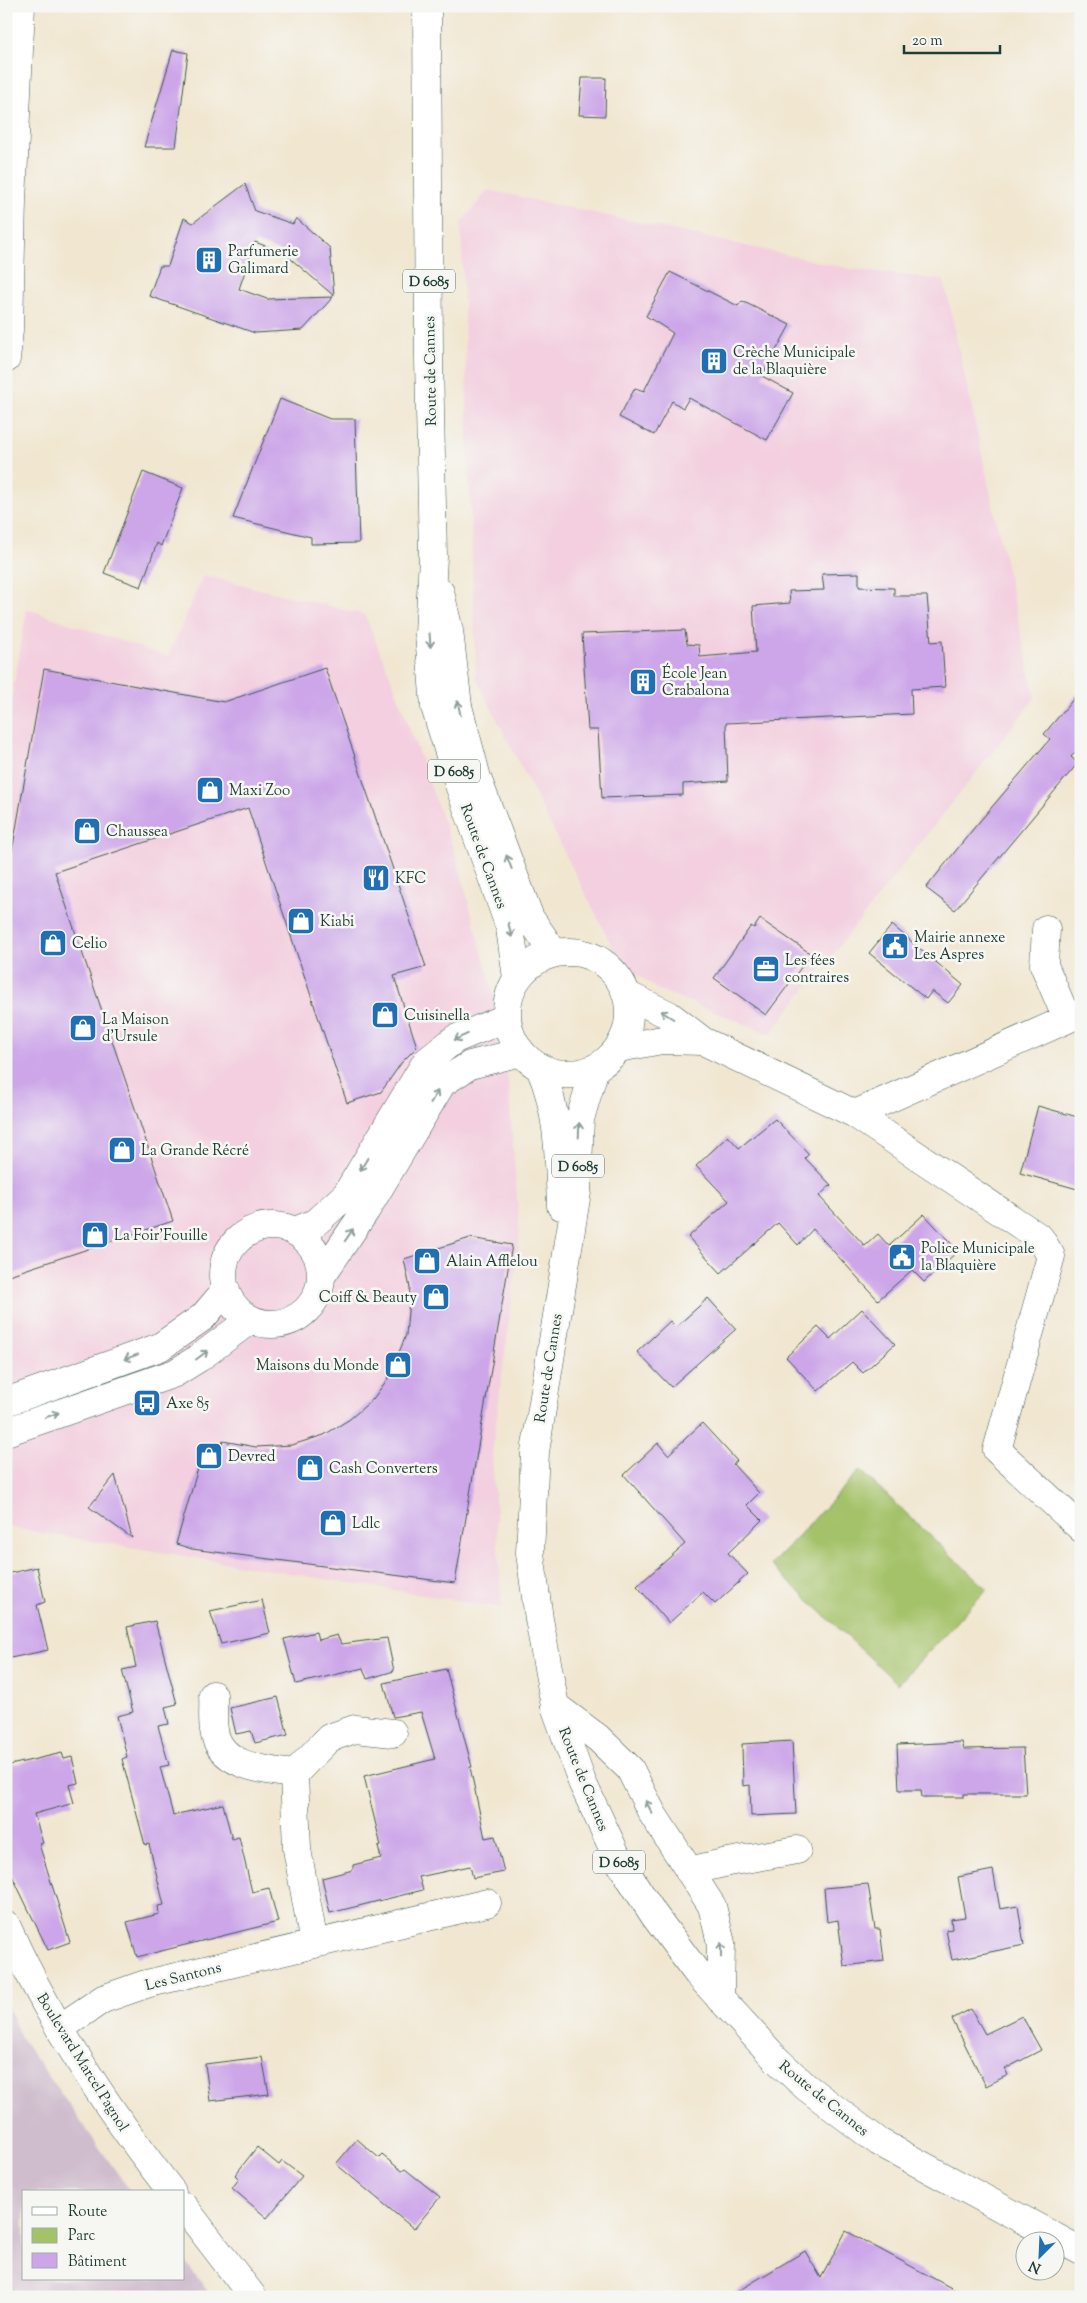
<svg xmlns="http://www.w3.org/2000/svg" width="1087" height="2303" viewBox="0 0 1087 2303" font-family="'Sorts Mill Goudy',serif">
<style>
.built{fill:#f3cfdf}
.industrial{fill:#cfbdce}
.green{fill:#a4c269;stroke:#62804e}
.building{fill:#cca6e9}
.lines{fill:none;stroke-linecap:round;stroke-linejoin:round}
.minor-casing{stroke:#3e564c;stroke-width:29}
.tertiary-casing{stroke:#3e564c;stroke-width:29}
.primary-casing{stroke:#3e564c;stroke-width:29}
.minor{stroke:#fff;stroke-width:28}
.tertiary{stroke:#fff;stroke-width:28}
.primary{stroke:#fff;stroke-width:28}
.oneway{stroke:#8f9e9a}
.labels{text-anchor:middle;stroke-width:5;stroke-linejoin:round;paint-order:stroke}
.shield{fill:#f6f6f2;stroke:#60746d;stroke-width:1}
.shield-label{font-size:14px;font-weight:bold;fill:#1f3d34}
.poi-label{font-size:15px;fill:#1f3d34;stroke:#f6f6f2;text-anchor:start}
.street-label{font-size:15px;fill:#1f3d34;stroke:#f6f6f2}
</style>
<rect width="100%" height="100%" fill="#f6f6f2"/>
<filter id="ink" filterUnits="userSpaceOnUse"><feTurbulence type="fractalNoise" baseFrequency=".02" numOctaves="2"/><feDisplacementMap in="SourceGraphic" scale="10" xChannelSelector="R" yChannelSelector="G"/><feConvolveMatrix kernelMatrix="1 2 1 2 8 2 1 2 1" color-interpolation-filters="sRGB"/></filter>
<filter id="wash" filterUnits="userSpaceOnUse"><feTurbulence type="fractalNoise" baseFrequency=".0096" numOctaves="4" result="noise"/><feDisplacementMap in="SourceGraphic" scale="20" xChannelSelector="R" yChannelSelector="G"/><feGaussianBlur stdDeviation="1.12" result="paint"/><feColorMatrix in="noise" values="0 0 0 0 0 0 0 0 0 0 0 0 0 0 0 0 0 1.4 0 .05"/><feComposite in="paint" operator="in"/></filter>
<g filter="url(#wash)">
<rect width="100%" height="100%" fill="#f1e7d1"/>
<path class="built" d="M488 190 851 269 944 280 1035 698 770 1034 657 989 620 962 476 678 461 223Z
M203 575 365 615 395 688 457 859 496 1003 508 1081 520 1237 492 1453 502 1608 6 1527V731L27 609 168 657Z"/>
<path class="industrial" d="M6 2005 22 2039 131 2192H24V2279H184V2260L212 2297H6Z"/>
<path class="green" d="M860 1470 987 1589 898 1684 771 1565Z"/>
<g id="blocks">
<path class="building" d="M173 50 188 53 176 147H144Z
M582 78H606L605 116 579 115Z
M245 184 255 211 293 224 296 218 330 248 334 296 284 253 255 242 239 289 267 299 333 297 303 330 255 333 149 296 160 266H168L184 218 193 223Z
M670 272 738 306 742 301 790 325 762 376 793 393 767 440 689 398 683 408 672 401 654 435 619 417 635 388 644 391 673 333 646 316Z
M280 399 330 419H355L359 543 311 544V537L233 518Z
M143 472 183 488 161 546 157 543 141 587 104 573Z
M859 573V587L894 588V596H927L931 642 942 641 945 687 911 689 912 714 726 723 728 781 683 784V795L602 798 598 730H588L582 634 685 630 687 644 699 645 700 657 756 652 753 606 790 603 789 591 824 590 822 574Z
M325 668 426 967 394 976 417 1047 402 1062 381 1092 347 1103 248 808 55 872 173 1221 6 1276V886L44 669 224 702Z
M1081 690V745L1071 757 1078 763 955 910 926 888 974 828 1050 739 1044 734Z
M760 919 811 954 766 1015 714 978 751 926 754 928Z
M892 925 963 985 948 1003 932 991 926 999 869 953Z
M1038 1106 1081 1118V1190L1020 1173Z
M775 1119 809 1154 805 1158 831 1185 819 1196 865 1246 878 1234 889 1246 924 1214 958 1251 924 1282 912 1270 878 1300 813 1229 798 1245 778 1223 721 1273 688 1237 729 1201 696 1166 728 1136 739 1148Z
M470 1238 512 1245 455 1583 192 1549 176 1544 201 1458 208 1460 211 1453 218 1456 223 1441 256 1447 292 1445 324 1435 350 1419 373 1399 389 1377 406 1335 410 1288 404 1259Z
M708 1298 736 1329 671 1387 637 1352 670 1321 676 1327Z
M862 1309 895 1344 863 1373 852 1362 818 1391 786 1357 818 1327 830 1339Z
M702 1423 737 1461 733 1464 759 1493 747 1505 762 1520 728 1553 748 1574 715 1604 703 1592 669 1623 637 1586 685 1544 624 1475 658 1443 668 1455Z
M115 1475 132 1538 89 1507Z
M37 1567 45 1602 37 1605 48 1650 6 1659V1574Z
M262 1600 270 1633 221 1644 210 1611Z
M155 1621 177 1704 165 1707 169 1724 158 1726 169 1765 160 1767 173 1815 223 1804 232 1839 239 1837 252 1892 269 1888 278 1922 137 1957 127 1922 159 1914 158 1906 164 1905 149 1844 145 1845 122 1759 127 1757 117 1716 133 1712 122 1670 136 1667 127 1627Z
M316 1632 318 1640 337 1635 341 1644 387 1638 394 1671 367 1679 363 1668 296 1684 284 1639Z
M446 1669 472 1767H470L485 1838 495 1836 504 1872 473 1878 470 1866 419 1877 423 1890 330 1913 322 1878 353 1870V1865L381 1858 378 1847 381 1846 364 1776 435 1759 421 1712 393 1717 384 1683Z
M278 1697 288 1735 255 1743 251 1731 236 1734 230 1708Z
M792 1741 796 1814 751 1816 750 1785 743 1786 742 1744Z
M962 1742 964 1749 1023 1748 1026 1794H964V1797H922L921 1790H899L897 1745Z
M62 1753 64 1759 72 1757 78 1783 69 1785 74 1803 34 1814 43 1843 39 1844 70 1942 48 1950 6 1863V1766Z
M993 1870 1000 1909 1018 1906 1024 1945 952 1960 946 1930 952 1929 951 1919 965 1917 958 1877Z
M868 1884 875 1929H880L884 1961 844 1966 838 1920 827 1922 824 1888Z
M971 2009 985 2034 1022 2016 1041 2050 1005 2069 1008 2075 986 2086 952 2019Z
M262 2057 269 2094 210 2101 205 2064Z
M357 2139 379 2158 382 2155 402 2171 405 2169 440 2197 414 2229 336 2164Z
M257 2147 279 2165 282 2161 302 2176 267 2218 232 2188 239 2179 235 2175Z
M846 2231 968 2297H728L805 2251 821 2278Z"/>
</g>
</g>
<g filter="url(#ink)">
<use href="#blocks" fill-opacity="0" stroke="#3e564c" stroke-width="1"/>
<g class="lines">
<g class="minor-casing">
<path id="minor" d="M1046 929 1044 965 1067 1019
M627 995 669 1015 703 1041 855 1114 1081 1013
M619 1048 662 1040 703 1041
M855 1114 1040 1238 1051 1256 997 1450 1081 1528
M223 1275a49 49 0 1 1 98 0a49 49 0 1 1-98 0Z
M295 1231 315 1223 346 1195 426 1062 455 1039 506 1018
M322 1275 366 1210 442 1083 470 1065 521 1052
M6 1402 160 1347 203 1317 226 1290
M6 1432 175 1373 199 1358 251 1319
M213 1695C214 1706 212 1719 214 1730 219 1767 265 1770 294 1774L297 1849 314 1944
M555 1706 598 1738 630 1769 652 1813 712 1906 721 1943 720 1999
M294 1774 329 1738 355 1729 393 1733
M689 1871 728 1862 797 1850
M60 2028 103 1999 146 1984 487 1903"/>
</g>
<g class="tertiary-casing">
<path id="tertiary" d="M6 359 9 330 12 201 21 6
M6 1925C49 2021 107 2109 172 2192
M184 2207 253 2297"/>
</g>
<g class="primary-casing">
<path id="primary" d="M427 6 429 359 433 557 429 634 435 707 459 785 510 928 517 978
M440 592 449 631 458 706 477 778 530 918 554 953
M507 1013a61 61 0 1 1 122 0a61 61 0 1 1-122 0Z
M540 1068C559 1110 559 1160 561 1206
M595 1068 580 1119 577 1192 535 1452 530 1553 539 1619 555 1706 582 1782 619 1861 654 1915 697 1973 777 2060 806 2087 879 2142 1081 2251"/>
</g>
<use href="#minor" class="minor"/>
<use href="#tertiary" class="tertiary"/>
<use href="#primary" class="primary"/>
</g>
<defs><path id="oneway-shaft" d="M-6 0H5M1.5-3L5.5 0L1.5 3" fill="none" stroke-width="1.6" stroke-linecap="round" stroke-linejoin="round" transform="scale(1.25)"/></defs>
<g class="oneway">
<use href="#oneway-shaft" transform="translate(430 640) rotate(86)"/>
<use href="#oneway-shaft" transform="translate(459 708) rotate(-102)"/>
<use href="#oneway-shaft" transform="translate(509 862) rotate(-111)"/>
<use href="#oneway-shaft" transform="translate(510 930) rotate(76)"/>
<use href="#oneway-shaft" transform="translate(667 1015) rotate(-148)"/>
<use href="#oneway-shaft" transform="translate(461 1037) rotate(155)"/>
<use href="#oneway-shaft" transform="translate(434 1097) rotate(-59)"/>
<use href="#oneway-shaft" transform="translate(579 1130) rotate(-88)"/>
<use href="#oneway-shaft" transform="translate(364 1164) rotate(121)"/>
<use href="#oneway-shaft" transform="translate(349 1235) rotate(-56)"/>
<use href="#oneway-shaft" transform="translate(202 1355) rotate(-37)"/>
<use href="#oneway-shaft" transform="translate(131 1357) rotate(160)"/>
<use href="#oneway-shaft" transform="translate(52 1415) rotate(-19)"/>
<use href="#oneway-shaft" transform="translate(649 1807) rotate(-117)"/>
<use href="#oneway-shaft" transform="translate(721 1950) rotate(-90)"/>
</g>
</g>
<defs>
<g id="building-square" transform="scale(1.4375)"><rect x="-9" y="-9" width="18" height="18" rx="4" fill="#1f6fb2" stroke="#f6f6f2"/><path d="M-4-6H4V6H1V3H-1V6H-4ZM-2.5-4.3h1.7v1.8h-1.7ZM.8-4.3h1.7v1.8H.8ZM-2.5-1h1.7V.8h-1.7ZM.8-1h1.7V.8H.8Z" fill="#fff"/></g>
<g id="shop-square" transform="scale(1.4375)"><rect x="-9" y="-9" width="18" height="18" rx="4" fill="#1f6fb2" stroke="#f6f6f2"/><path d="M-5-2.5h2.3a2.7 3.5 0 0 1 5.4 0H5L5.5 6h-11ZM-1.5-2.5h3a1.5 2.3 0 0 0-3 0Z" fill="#fff"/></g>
<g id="restaurant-square" transform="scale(1.4375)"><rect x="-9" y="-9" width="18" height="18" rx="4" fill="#1f6fb2" stroke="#f6f6f2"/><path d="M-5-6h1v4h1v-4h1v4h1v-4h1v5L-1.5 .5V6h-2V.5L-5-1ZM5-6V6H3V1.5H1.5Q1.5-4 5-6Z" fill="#fff"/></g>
<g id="civic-square" transform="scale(1.4375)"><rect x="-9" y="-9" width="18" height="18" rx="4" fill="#1f6fb2" stroke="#f6f6f2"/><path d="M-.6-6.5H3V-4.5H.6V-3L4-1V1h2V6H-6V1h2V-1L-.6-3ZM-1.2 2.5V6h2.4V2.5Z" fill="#fff"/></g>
<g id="office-square" transform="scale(1.4375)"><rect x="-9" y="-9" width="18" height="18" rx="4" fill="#1f6fb2" stroke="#f6f6f2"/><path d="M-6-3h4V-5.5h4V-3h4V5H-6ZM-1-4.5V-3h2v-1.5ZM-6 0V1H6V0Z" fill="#fff"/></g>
<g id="bus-square" transform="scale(1.4375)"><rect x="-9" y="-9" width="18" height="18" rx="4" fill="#1f6fb2" stroke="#f6f6f2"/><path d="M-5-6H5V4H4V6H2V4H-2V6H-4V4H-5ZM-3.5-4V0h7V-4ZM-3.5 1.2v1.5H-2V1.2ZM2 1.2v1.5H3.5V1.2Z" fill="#fff"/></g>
</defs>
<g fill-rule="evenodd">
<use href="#building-square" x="209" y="260"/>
<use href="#building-square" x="714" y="361"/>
<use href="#building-square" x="643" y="682"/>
<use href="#shop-square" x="210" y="790"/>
<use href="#shop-square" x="87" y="831"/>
<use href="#restaurant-square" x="376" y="878"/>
<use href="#shop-square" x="301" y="921"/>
<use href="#shop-square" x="53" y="943"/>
<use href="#civic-square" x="895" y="946"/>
<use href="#office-square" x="766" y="969"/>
<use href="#shop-square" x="385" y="1015"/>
<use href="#shop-square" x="83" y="1028"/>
<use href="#shop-square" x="122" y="1150"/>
<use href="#shop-square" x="95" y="1235"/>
<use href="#civic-square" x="902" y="1257"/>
<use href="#shop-square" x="427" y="1261"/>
<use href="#shop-square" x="436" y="1297"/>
<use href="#shop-square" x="398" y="1365"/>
<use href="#bus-square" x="147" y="1403"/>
<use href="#shop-square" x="209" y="1456"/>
<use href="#shop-square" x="310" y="1468"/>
<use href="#shop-square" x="333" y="1523"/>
</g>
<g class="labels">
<g class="shield">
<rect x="403" y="269.5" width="52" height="23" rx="4"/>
<rect x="428" y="759.5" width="52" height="23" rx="4"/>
<rect x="552" y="1154.5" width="52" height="23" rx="4"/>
<rect x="593" y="1850.5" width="52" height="23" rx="4"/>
</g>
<g class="shield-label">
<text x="429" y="286">D 6085</text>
<text x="454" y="776">D 6085</text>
<text x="578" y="1171">D 6085</text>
<text x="619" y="1867">D 6085</text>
</g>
<g class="poi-label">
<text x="228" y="256">Parfumerie<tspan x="228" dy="17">Galimard</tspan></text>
<text x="733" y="357">Crèche Municipale<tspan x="733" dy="17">de la Blaquière</tspan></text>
<text x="662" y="678">École Jean<tspan x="662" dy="17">Crabalona</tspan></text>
<text x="229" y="795">Maxi Zoo</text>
<text x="106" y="836">Chaussea</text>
<text x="395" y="883">KFC</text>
<text x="320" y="926">Kiabi</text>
<text x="914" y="942">Mairie annexe<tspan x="914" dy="17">Les Aspres</tspan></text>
<text x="72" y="948">Celio</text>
<text x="785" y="965">Les fées<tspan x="785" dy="17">contraires</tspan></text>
<text x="404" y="1020">Cuisinella</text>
<text x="102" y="1024">La Maison<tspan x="102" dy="17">d'Ursule</tspan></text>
<text x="141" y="1155">La Grande Récré</text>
<text x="114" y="1240">La Foir'Fouille</text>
<text x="921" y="1253">Police Municipale<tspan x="921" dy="17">la Blaquière</tspan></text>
<text x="446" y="1266">Alain Afflelou</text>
<text x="417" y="1302" text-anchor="end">Coiff &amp; Beauty</text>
<text x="379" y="1370" text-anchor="end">Maisons du Monde</text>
<text x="166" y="1408">Axe 85</text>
<text x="228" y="1461">Devred</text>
<text x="329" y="1473">Cash Converters</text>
<text x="352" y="1528">Ldlc</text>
</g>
<g class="street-label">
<text transform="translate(430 371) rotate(-91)" y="5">Route de Cannes</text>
<text transform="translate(484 856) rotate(70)" y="5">Route de Cannes</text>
<text transform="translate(548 1368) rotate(-81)" y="5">Route de Cannes</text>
<text transform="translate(584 1779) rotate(68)" y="5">Route de Cannes</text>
<text transform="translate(183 1976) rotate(-14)" y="5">Les Santons</text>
<text transform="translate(83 2062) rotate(58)" y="5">Boulevard Marcel Pagnol</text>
<text transform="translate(824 2098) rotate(39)" y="5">Route de Cannes</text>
</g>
</g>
<rect width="1087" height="2303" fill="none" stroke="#f6f6f2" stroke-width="25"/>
<rect x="22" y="2190" width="162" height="90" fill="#f6f6f2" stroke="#a0aca6"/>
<rect x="32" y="2207" width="25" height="8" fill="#ffffff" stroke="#a0aca6"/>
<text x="68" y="2216" font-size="15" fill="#1f3d34">Route</text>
<rect x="32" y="2228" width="25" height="15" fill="#a4c269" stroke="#a0aca6"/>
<text x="68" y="2240" font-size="15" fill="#1f3d34">Parc</text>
<rect x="32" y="2253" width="25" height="15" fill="#cca6e9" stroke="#a0aca6"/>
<text x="68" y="2266" font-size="15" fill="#1f3d34">Bâtiment</text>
<g transform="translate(1040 2256) rotate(204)"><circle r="24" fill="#f6f6f2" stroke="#a0aca6"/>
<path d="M0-4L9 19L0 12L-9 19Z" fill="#1f6fb2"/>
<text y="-8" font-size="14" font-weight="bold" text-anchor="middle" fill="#1f3d34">N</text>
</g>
<path d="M904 45v8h96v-8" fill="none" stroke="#1f3d34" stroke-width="2.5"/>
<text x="912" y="45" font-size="15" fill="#1f3d34" stroke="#f6f6f2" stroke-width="4" paint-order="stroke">20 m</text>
</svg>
